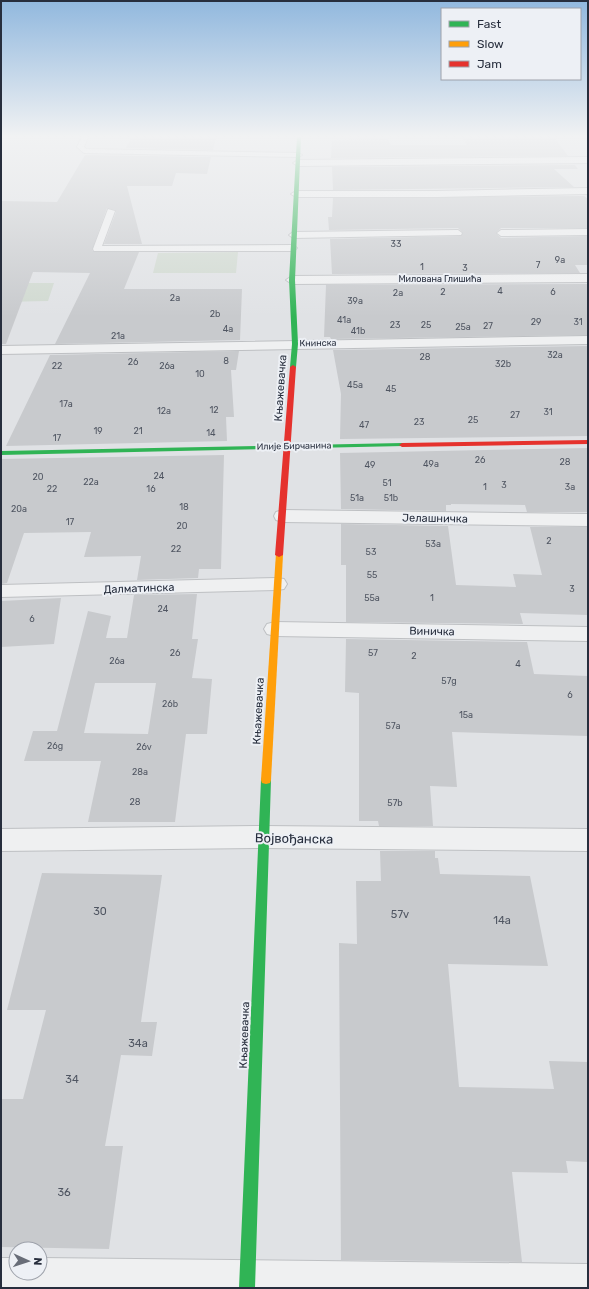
<svg xmlns="http://www.w3.org/2000/svg" width="589" height="1289" viewBox="0 0 589 1289" font-family="Rubik,sans-serif">
<style>
.green{fill:#d0d9d0}
.building{fill:#c8cacd;fill-rule:evenodd}
.lines{fill:none;stroke-linecap:round;stroke-linejoin:round}
.lane-casing{stroke:#bec0c3;stroke-width:2}
.street-casing{stroke:#bec0c3;stroke-width:2}
.lane{fill:#eff0f1;fill-rule:evenodd}
.street{fill:#eff0f1;fill-rule:evenodd}
.fast{fill:#30b455;fill-rule:evenodd}
.slow{fill:#ff9f0a;fill-rule:evenodd}
.jam{fill:#e5322d;fill-rule:evenodd}
.labels{text-anchor:middle;stroke-width:4;stroke-linejoin:round;paint-order:stroke}
.number-label{font-size:9px;fill:#505662}
.far-street-label{font-size:9px;fill:#272e3d;stroke:#edf0f5}
.street-label{font-size:11px;fill:#272e3d;stroke:#edf0f5}
.near-number-label{font-size:11px;fill:#505662}
.near-street-label{font-size:13px;fill:#272e3d;stroke:#edf0f5}
</style>
<rect width="100%" height="100%" fill="#e0e2e5"/>
<path class="green" d="M238 252 236 273H153L158 253Z
M1 273 14 283H54L48 301 1 302Z"/>
<path class="building" d="M131 137H216L213 150 126 148Z
M462 137H554L568 156 331 158 332 140 387 139 391 145H467Z
M85 155 211 157 207 174 176 173 172 186H127L142 244H104L116 212 115 210 107 208 92 250 94 252H139L124 289H242L240 340 55 344 90 273 33 272 6 344H1V201L57 202Z
M575 165 578 169H554L574 187 333 190 332 167Z
M584 196 588 199V228H501L496 233 501 238 588 236V265H575L580 273 332 274 330 239 461 236 463 233 458 228 329 230 328 217H332L333 198Z
M587 284 588 335 331 339 330 337H324L326 285Z
M588 346V436L340 439 341 394 333 350Z
M239 351 236 370H231L234 417H226L227 441 6 446 50 355Z
M588 448V512H527L525 505 451 504V505H446V511L341 509 340 453Z
M224 455 221 569H199L198 578 137 580 141 556 84 557 91 532 24 533 7 583 1 584V459Z
M341 524 448 526 456 585 516 587 513 574 542 575 530 527H588V615L520 613 523 624 346 622V565H341Z
M197 594 192 639H198L192 678 212 679 207 734H186L175 822H88L101 761H24L33 731H57L88 611 111 616 106 638H127L134 595ZM95 683H156L148 734 84 733Z
M61 598 54 644 1 647V601Z
M346 639 527 642 534 674 588 676V736L452 732 457 787 430 786 433 826H379L378 821H359V693L345 692Z
M380 851H435V858H438L440 874 530 876 548 966 448 964 459 1087 554 1089 549 1061 588 1062V1162L566 1161 568 1173 512 1172 522 1262 341 1260 339 943 357 944 356 881H381Z
M42 873 162 875 141 1022H157L152 1056 121 1055 105 1146H123L109 1249 1 1247V1099H23L46 1010H7Z"/>
<g class="lines">
<g class="lane-casing">
<path id="lane" d="M82 137H88L84 147 86 149 298 153 302 155 298 157 84 153 77 147Z
M108 209 115 211 102 246 293 245 297 248 293 251H94L93 249Z
M588 229V235L501 236 497 233 501 230Z
M458 230 462 233 461 235 293 238 289 235 293 232Z"/>
</g>
<g class="street-casing">
<path id="street" d="M588 157V163L298 166 293 163 298 160Z
M588 188V194L437 197H296L291 194 296 191H437Z
M588 274V282L292 284 286 280 292 276Z
M588 336V344L1 354V346Z
M283 510 588 514V526L283 522 276 520 274 516 276 512Z
M277 578 284 579 287 584 284 589 277 590 1 597V585Z
M275 622 588 627V641L275 636 267 634 264 629 267 624Z
M263 826 588 829V851L263 848 1 851V829Z
M1 1258H16V1273H40V1258L588 1264V1288H1Z"/>
</g>
<use href="#lane" class="lane"/>
<use href="#street" class="street"/>
<path class="fast" d="M297 137H301L295 280 298 344 296 367 293 369 290 367 292 344 289 280Z
M402 443 404 444V446L1 455V451Z
M266 776 270 777 271 780 255 1288H239L261 780 262 777Z"/>
<path class="slow" d="M276 553H279L283 555 271 780 270 783 266 784 262 783 261 780Z"/>
<path class="jam" d="M293 365 296 367 283 555 279 557 275 555 290 367Z
M588 440V444L402 447 399 445 402 443Z"/>
</g>
<linearGradient id="sky" x2="0" y2="1"><stop stop-color="#91b8de"/><stop offset="0.43" stop-color="#f1f2f3"/><stop offset="1" stop-color="#f1f2f3" stop-opacity="0"/></linearGradient>
<rect width="589" height="317" fill="url(#sky)"/>
<g class="labels">
<g class="number-label">
<text x="396" y="247">33</text>
<text x="560" y="263">9a</text>
<text x="538" y="268">7</text>
<text x="422" y="270">1</text>
<text x="465" y="271">3</text>
<text x="500" y="294">4</text>
<text x="443" y="295">2</text>
<text x="553" y="295">6</text>
<text x="398" y="296">2a</text>
<text x="175" y="301">2a</text>
<text x="355" y="304">39a</text>
<text x="215" y="317">2b</text>
<text x="344" y="323">41a</text>
<text x="536" y="325">29</text>
<text x="578" y="325">31</text>
<text x="395" y="328">23</text>
<text x="426" y="328">25</text>
<text x="488" y="329">27</text>
<text x="463" y="330">25a</text>
<text x="228" y="332">4a</text>
<text x="358" y="334">41b</text>
<text x="118" y="339">21a</text>
<text x="555" y="358">32a</text>
<text x="425" y="360">28</text>
<text x="226" y="364">8</text>
<text x="133" y="365">26</text>
<text x="503" y="367">32b</text>
<text x="57" y="369">22</text>
<text x="167" y="369">26a</text>
<text x="200" y="377">10</text>
<text x="355" y="388">45a</text>
<text x="391" y="392">45</text>
<text x="66" y="407">17a</text>
<text x="214" y="413">12</text>
<text x="164" y="414">12a</text>
<text x="548" y="415">31</text>
<text x="515" y="418">27</text>
<text x="473" y="423">25</text>
<text x="419" y="425">23</text>
<text x="364" y="428">47</text>
<text x="98" y="434">19</text>
<text x="138" y="434">21</text>
<text x="211" y="436">14</text>
<text x="57" y="441">17</text>
<text x="480" y="463">26</text>
<text x="565" y="465">28</text>
<text x="431" y="467">49a</text>
<text x="370" y="468">49</text>
<text x="159" y="479">24</text>
<text x="38" y="480">20</text>
<text x="91" y="485">22a</text>
<text x="387" y="486">51</text>
<text x="504" y="488">3</text>
<text x="485" y="490">1</text>
<text x="570" y="490">3a</text>
<text x="52" y="492">22</text>
<text x="151" y="492">16</text>
<text x="357" y="501">51a</text>
<text x="391" y="501">51b</text>
<text x="184" y="510">18</text>
<text x="19" y="512">20a</text>
<text x="70" y="525">17</text>
<text x="182" y="529">20</text>
<text x="549" y="544">2</text>
<text x="433" y="547">53a</text>
<text x="176" y="552">22</text>
<text x="371" y="555">53</text>
<text x="372" y="578">55</text>
<text x="572" y="592">3</text>
<text x="372" y="601">55a</text>
<text x="432" y="601">1</text>
<text x="163" y="612">24</text>
<text x="32" y="622">6</text>
<text x="175" y="656">26</text>
<text x="373" y="656">57</text>
<text x="414" y="659">2</text>
<text x="117" y="664">26a</text>
<text x="518" y="667">4</text>
<text x="449" y="684">57g</text>
<text x="570" y="698">6</text>
<text x="170" y="707">26b</text>
<text x="466" y="718">15a</text>
<text x="393" y="729">57a</text>
<text x="55" y="749">26g</text>
<text x="144" y="750">26v</text>
<text x="140" y="775">28a</text>
<text x="135" y="805">28</text>
<text x="395" y="806">57b</text>
</g>
<g class="far-street-label">
<text x="440" y="282">Милована Глишића</text>
<text transform="translate(318 343) rotate(-1)" y="3">Книнска</text>
<text transform="translate(294 446) rotate(-1)" y="3">Илије Бирчанина</text>
</g>
<g class="street-label">
<text transform="translate(280 388) rotate(-86)" y="4">Књажевачка</text>
<text transform="translate(435 518) rotate(1)" y="4">Јелашничка</text>
<text transform="translate(139 588) rotate(-2)" y="4">Далматинска</text>
<text transform="translate(432 631) rotate(1)" y="4">Виничка</text>
<text transform="translate(258 711) rotate(-87)" y="4">Књажевачка</text>
<text transform="translate(244 1035) rotate(-88)" y="4">Књажевачка</text>
</g>
<g class="near-number-label">
<text x="100" y="915">30</text>
<text x="400" y="918">57v</text>
<text x="502" y="924">14a</text>
<text x="138" y="1047">34a</text>
<text x="72" y="1083">34</text>
<text x="64" y="1196">36</text>
</g>
<g class="near-street-label">
<text transform="translate(294 838) rotate(1)" y="5">Војвођанска</text>
</g>
</g>
<rect width="589" height="1289" fill="none" stroke="#272e3d" stroke-width="4"/>
<rect x="441" y="8" width="140" height="72" fill="#edf0f5" stroke="#9ea2ab"/>
<rect x="449" y="21" width="20" height="6" fill="#30b455" stroke="#9ea2ab"/>
<text x="477" y="28" font-size="12" fill="#272e3d">Fast</text>
<rect x="449" y="41" width="20" height="6" fill="#ff9f0a" stroke="#9ea2ab"/>
<text x="477" y="48" font-size="12" fill="#272e3d">Slow</text>
<rect x="449" y="61" width="20" height="6" fill="#e5322d" stroke="#9ea2ab"/>
<text x="477" y="68" font-size="12" fill="#272e3d">Jam</text>
<g transform="translate(28 1261) rotate(93)"><circle r="19" fill="#edf0f5" stroke="#9ea2ab"/>
<path d="M0-3L7 15L0 10L-7 15Z" fill="#686d78"/>
<text y="-6" font-size="11" font-weight="bold" text-anchor="middle" fill="#272e3d">N</text>
</g>
</svg>
